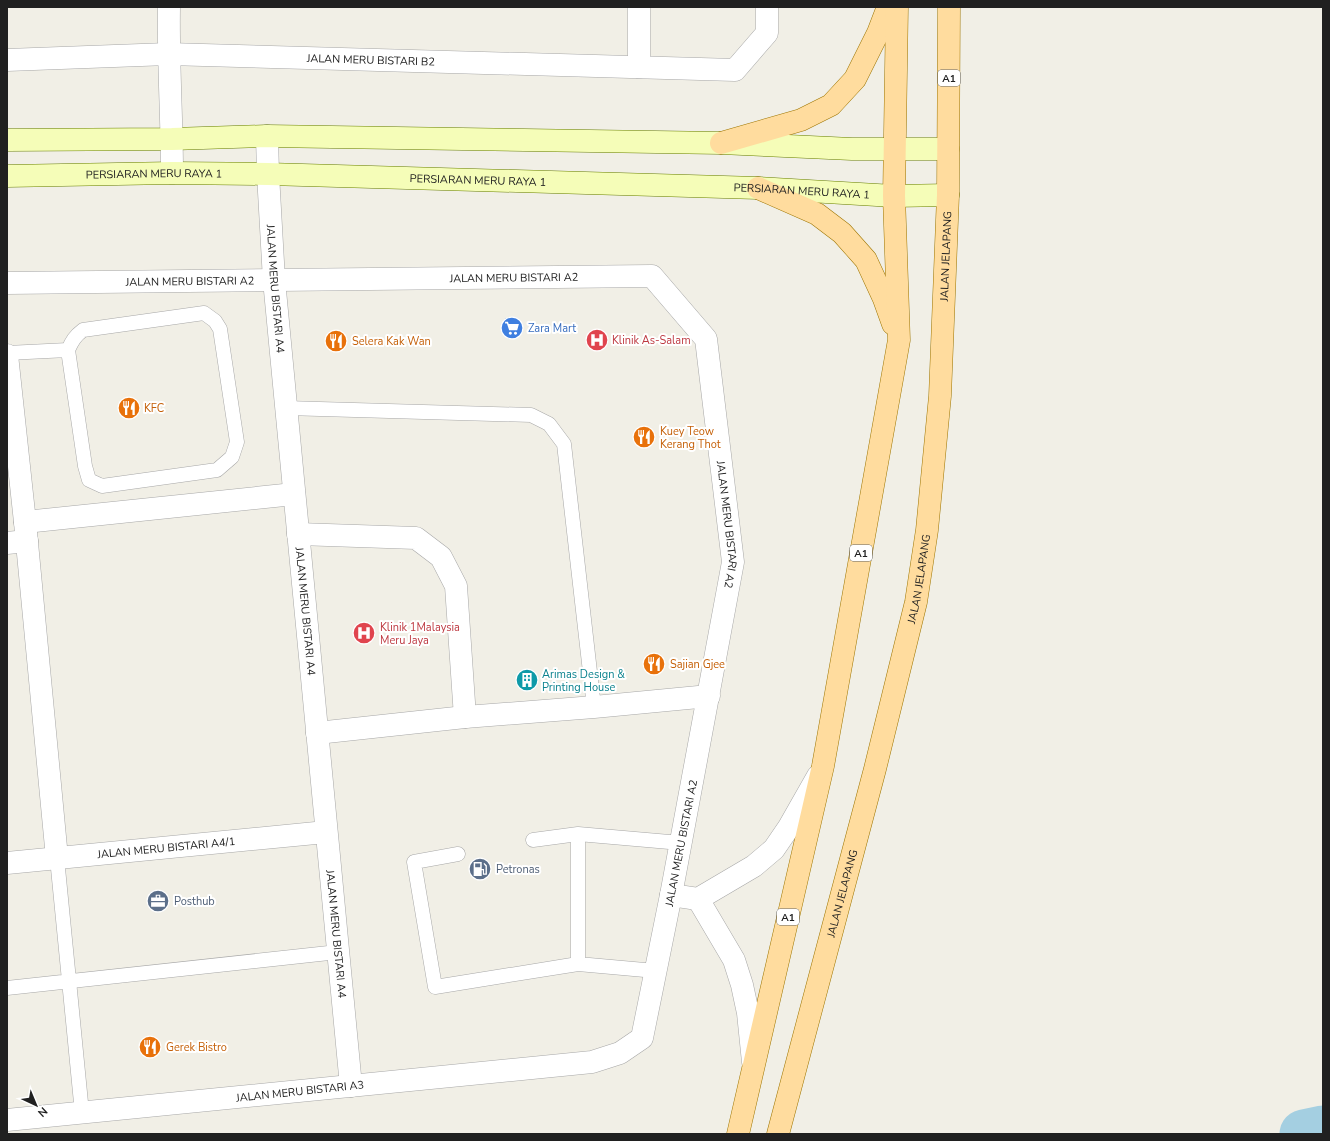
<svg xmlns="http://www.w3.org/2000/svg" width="1330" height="1141" viewBox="0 0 1330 1141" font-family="'Nunito Sans',sans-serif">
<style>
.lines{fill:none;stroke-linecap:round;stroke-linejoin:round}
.river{stroke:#a4cfe1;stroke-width:49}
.lane-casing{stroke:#a7a7a7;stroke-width:15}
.street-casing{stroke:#a7a7a7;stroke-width:23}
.secondary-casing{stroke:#687f00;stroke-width:23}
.primary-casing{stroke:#9d7500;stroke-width:23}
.lane{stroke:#fff;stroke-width:14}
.street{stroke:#fff;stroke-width:22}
.secondary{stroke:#f5fdb8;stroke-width:22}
.primary{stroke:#ffdc9e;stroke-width:22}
.labels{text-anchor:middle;stroke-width:4;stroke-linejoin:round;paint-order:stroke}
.shield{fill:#fff;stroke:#636363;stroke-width:1}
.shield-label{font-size:10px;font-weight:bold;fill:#202020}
.street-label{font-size:11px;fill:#202020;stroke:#fff}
.shop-label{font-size:11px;fill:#366cbe;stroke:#fff;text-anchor:start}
.health-label{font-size:11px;fill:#be3a42;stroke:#fff;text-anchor:start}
.food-label{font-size:11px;fill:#c56008;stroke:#fff;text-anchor:start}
.culture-label{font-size:11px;fill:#0d838f;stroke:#fff;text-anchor:start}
.service-label{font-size:11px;fill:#4e5e75;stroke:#fff;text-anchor:start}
</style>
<rect width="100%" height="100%" fill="#f1efe6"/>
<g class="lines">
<path class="river" d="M1304 1134 1323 1130"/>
<g class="lane-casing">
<path id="lane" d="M204 313 215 321 220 329 237 442 232 457 217 470 102 486 89 480 85 466 68 350C72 341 75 336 83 330Z
M7 353 68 350
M285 408 531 415 549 424 564 444 594 707
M578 834V964
M533 840 578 834 681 843
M458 854 414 862 435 987 578 964 656 971
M57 858 82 1113
M7 988 338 952"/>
</g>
<g class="street-casing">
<g id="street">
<path d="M169 7C168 63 172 118 172 173"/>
<path d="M639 7V67"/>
<path id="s1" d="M7 60 168 54 735 70 767 33V7"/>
<path id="s2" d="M267 136 268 174 274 280 351 1086"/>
<path id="s3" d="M7 283 652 276 706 339 733 562 671 895 642 1038 620 1053 592 1062 7 1120"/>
<path d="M7 355 25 522 57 858"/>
<path d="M25 522 294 494"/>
<path d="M298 534 416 538 441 557 456 586 465 717"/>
<path d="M7 543 27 541"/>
<path d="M317 733 465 717 594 707 709 696"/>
<path id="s4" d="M7 863 326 832"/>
<path d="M671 895 698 899 754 866 774 849 789 827 818 776"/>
<path d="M698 899 734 960 742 985 748 1013 753 1062"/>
</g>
</g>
<g class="secondary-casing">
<g id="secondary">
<path d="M7 140 172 139 267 136 721 143 852 149H948"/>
<path id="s5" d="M7 176 172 173 268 174 758 188 894 196 948 195"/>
</g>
</g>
<g class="primary-casing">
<g id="primary">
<path d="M721 143 801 120 831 105 855 79 878 33 888 7"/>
<path d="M758 188 817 214 842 233 866 260 884 299 893 324"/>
<path d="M738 1134 823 766 899 340 894 196 897 7"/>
<path id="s6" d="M778 1134 875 769 916 602 927 530 940 396 948 195 949 7"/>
</g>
</g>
<use href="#lane" class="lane"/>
<use href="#street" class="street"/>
<use href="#secondary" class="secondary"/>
<use href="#primary" class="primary"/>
</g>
<defs>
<g id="supermarket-disc" transform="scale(1.15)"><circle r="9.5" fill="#3f7fe0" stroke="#fff"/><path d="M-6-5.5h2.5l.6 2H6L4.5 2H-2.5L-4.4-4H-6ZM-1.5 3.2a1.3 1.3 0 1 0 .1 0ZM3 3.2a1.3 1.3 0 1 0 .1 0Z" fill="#fff"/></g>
<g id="hospital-disc" transform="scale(1.15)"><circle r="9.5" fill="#e0444e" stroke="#fff"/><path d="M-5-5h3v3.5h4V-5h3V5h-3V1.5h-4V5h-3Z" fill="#fff"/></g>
<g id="restaurant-disc" transform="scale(1.15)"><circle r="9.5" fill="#e8710a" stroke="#fff"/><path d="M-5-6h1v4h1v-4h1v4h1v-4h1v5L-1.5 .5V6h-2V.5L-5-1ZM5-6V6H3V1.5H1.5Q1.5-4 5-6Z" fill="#fff"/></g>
<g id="building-disc" transform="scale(1.15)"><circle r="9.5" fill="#0f9aa8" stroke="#fff"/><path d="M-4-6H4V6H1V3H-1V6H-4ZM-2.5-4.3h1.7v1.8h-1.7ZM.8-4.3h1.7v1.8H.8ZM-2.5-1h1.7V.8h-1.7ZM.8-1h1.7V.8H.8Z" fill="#fff"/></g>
<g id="fuel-disc" transform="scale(1.15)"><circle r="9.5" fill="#5c6f8a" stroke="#fff"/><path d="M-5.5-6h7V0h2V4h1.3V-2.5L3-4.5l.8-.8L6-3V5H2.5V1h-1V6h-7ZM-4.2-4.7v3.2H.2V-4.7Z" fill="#fff"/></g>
<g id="office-disc" transform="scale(1.15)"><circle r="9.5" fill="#5c6f8a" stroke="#fff"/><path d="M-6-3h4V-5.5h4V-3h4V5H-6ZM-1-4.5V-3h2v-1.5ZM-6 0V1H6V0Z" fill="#fff"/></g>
</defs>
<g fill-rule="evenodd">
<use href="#supermarket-disc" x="512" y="328"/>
<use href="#hospital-disc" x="597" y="340"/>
<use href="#restaurant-disc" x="336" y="341"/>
<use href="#restaurant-disc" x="129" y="408"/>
<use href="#restaurant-disc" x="644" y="437"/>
<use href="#hospital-disc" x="364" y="633"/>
<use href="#restaurant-disc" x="654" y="664"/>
<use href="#building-disc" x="527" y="680"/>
<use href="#fuel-disc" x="480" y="869"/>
<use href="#office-disc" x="158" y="901"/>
<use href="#restaurant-disc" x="150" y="1047"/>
</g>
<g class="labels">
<g class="shield">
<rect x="938" y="70" width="22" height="16" rx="3"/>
<rect x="850" y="545" width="22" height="16" rx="3"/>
<rect x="777" y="909" width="22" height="16" rx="3"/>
</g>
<g class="shield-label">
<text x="949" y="82">A1</text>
<text x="861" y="557">A1</text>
<text x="788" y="921">A1</text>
</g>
<g class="street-label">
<text dy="4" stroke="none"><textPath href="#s1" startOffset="364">JALAN MERU BISTARI B2</textPath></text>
<text dy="4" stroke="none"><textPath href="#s5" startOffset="147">PERSIARAN MERU RAYA 1</textPath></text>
<text dy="4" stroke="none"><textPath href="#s5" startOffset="471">PERSIARAN MERU RAYA 1</textPath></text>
<text dy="4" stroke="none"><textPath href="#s5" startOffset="795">PERSIARAN MERU RAYA 1</textPath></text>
<text dy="4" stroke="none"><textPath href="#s6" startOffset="897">JALAN JELAPANG</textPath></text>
<text dy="4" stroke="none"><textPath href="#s3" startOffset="507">JALAN MERU BISTARI A2</textPath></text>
<text dy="4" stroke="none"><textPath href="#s3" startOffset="183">JALAN MERU BISTARI A2</textPath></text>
<text dy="4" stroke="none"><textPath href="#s2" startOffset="153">JALAN MERU BISTARI A4</textPath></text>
<text dy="4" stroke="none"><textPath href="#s3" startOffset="915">JALAN MERU BISTARI A2</textPath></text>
<text dy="4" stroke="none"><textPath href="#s6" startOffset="573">JALAN JELAPANG</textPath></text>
<text dy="4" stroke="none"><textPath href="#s2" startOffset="477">JALAN MERU BISTARI A4</textPath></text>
<text transform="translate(681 843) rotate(-79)" y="4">JALAN MERU BISTARI A2</text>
<text dy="4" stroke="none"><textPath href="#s4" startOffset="160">JALAN MERU BISTARI A4/1</textPath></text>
<text dy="4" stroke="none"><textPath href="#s6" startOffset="249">JALAN JELAPANG</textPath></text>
<text dy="4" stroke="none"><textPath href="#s2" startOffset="801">JALAN MERU BISTARI A4</textPath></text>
<text transform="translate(300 1091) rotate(-6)" y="4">JALAN MERU BISTARI A3</text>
</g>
<g class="shop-label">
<text x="528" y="332">Zara Mart</text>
</g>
<g class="health-label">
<text x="612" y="344">Klinik As-Salam</text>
<text x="380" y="631">Klinik 1Malaysia<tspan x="380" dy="13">Meru Jaya</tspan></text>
</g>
<g class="food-label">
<text x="352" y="345">Selera Kak Wan</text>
<text x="144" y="412">KFC</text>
<text x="660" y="435">Kuey Teow<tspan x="660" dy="13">Kerang Thot</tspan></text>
<text x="670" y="668">Sajian Gjee</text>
<text x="166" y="1051">Gerek Bistro</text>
</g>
<g class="culture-label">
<text x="542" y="678">Arimas Design &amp;<tspan x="542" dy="13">Printing House</tspan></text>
</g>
<g class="service-label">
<text x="496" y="873">Petronas</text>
<text x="174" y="905">Posthub</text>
</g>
</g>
<rect width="1330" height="1141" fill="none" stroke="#202020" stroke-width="16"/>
<g transform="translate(36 1105) rotate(136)" stroke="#ffffff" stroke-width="3" paint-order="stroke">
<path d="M0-3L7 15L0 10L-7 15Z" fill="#202020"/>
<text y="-6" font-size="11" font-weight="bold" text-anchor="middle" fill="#202020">N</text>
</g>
</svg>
